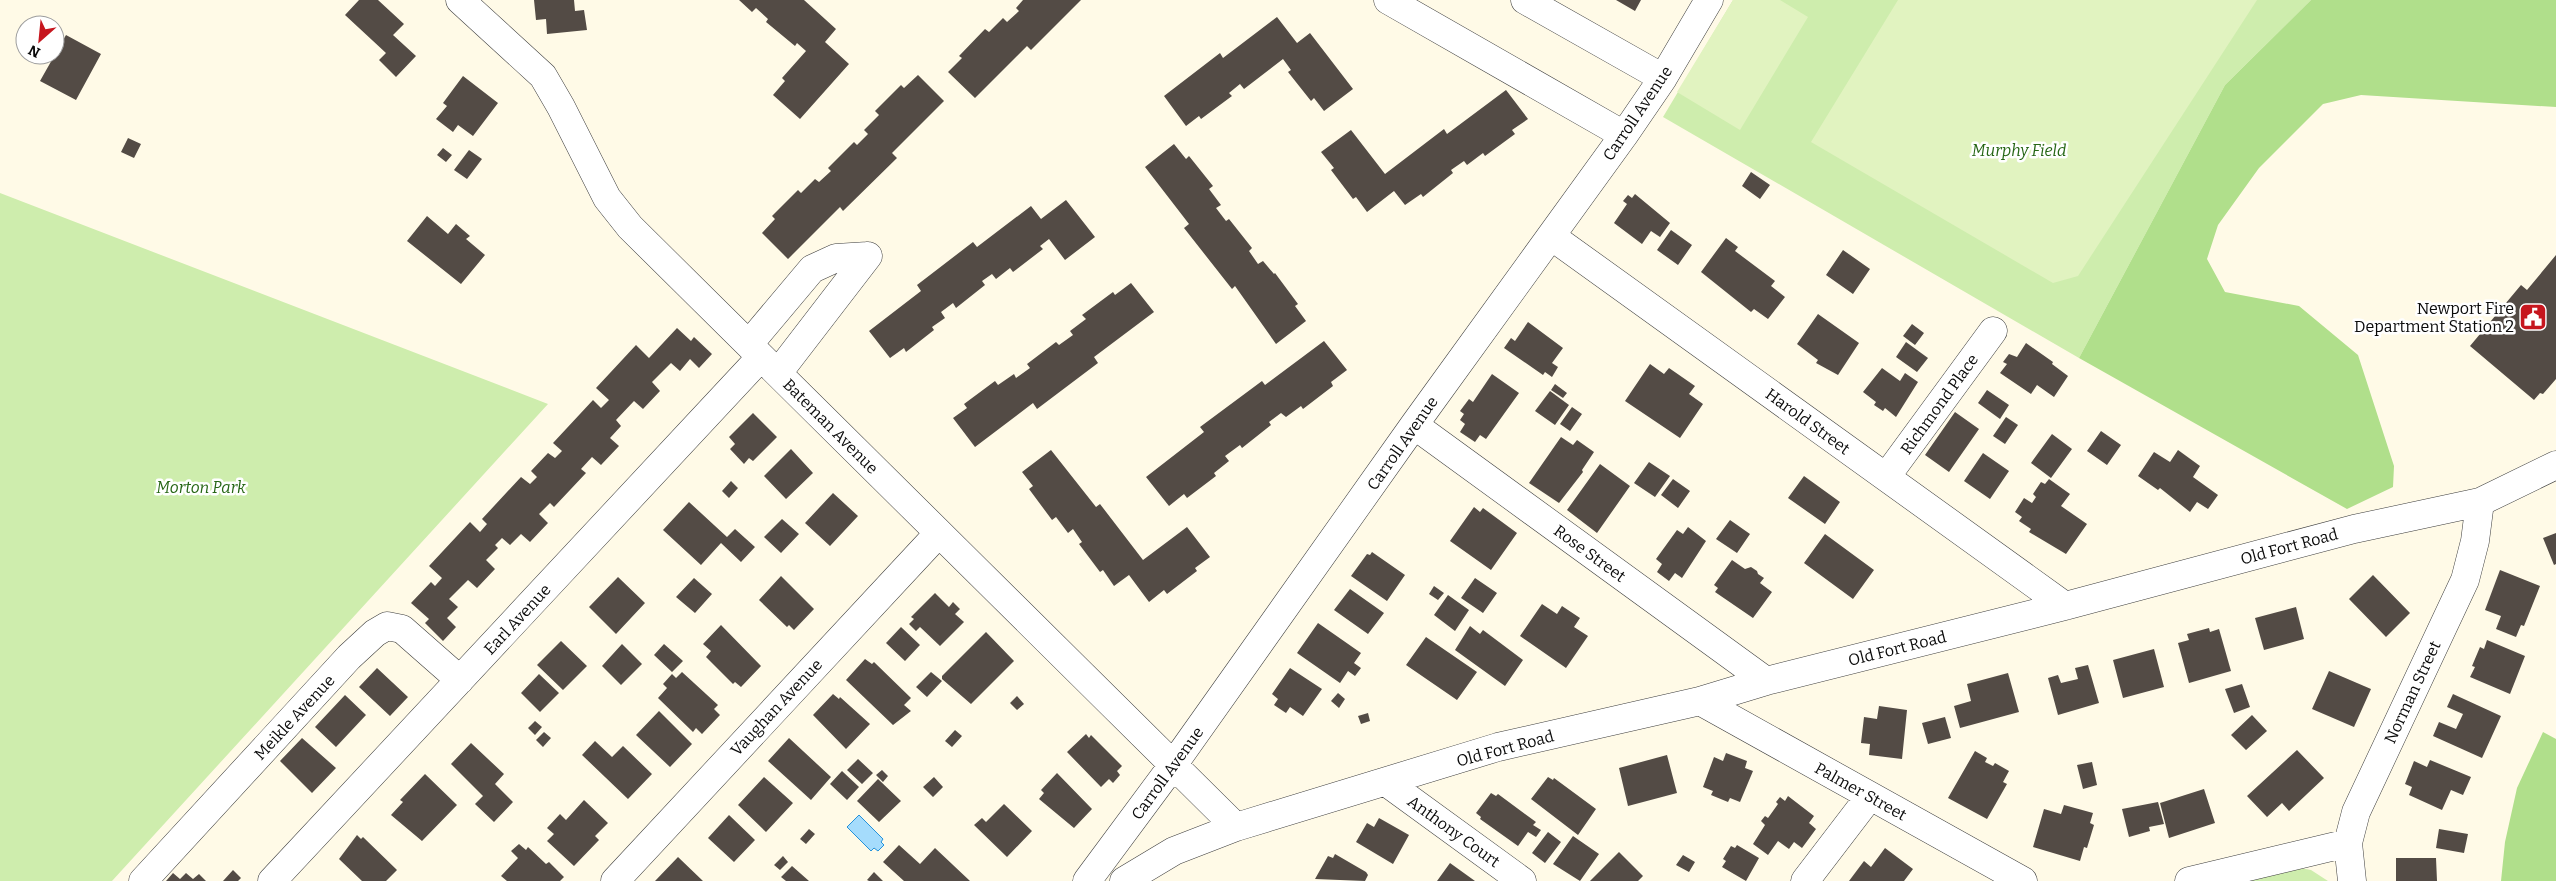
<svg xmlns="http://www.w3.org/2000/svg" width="2556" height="881" viewBox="0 0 2556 881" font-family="Bitter,serif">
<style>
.green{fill:#ceedad}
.forest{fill:#b0df8b}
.pitch{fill:#e1f3c0}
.water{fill:#a5dcfc;stroke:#2592da}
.building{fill:#534b45}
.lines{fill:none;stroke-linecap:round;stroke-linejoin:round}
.minor-casing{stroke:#3d3d3d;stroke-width:29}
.minor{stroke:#fff;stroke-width:28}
.labels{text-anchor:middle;stroke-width:5;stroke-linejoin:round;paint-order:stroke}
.street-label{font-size:16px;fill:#0a0a0a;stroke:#fff}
.park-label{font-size:16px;font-style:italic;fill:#266615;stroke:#fff}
.poi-label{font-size:16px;fill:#0a0a0a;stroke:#fff;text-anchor:end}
</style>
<rect width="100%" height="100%" fill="#fffae7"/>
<path class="green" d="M1733 0H2311L2225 85 2079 358 1663 117Z
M0 193 548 404 112 881H0Z
M2290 866 2311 870 2328 881H2235Z"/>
<path class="forest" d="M2311 0H2556V107L2361 95 2323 104 2259 168 2218 225 2207 259 2225 292 2299 306 2358 355 2394 466 2393 487 2347 509 2079 358 2225 85Z
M2543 732 2556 739V881H2501L2505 842 2517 788Z"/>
<path class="pitch" d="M1733 0H1780L1808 17 1740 130 1677 92Z
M1898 0H2257L2078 276 2053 283 1811 142Z"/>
<path class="water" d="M859 815 883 839 881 842 884 845 878 851 874 848 871 851 847 827Z"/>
<path class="building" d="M359 0H378L404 24 393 35 416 56 396 77 379 60 386 53 345 15Z
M534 0H574L575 11 584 10 587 30 547 34 546 19 536 20Z
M739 0H804L836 29 825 42 849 64 800 119 773 95 785 81 782 78 806 51 797 43 795 46 766 22 768 19 756 8 752 12Z
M1023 0H1081L1031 50 1027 46 975 98 948 72 962 58 959 56 985 29 989 32 1003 18 1007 22 1019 11 1016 8Z
M1616 0H1641L1635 11Z
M1277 17 1297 43 1310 33 1353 89 1324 111 1314 98 1311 101 1288 72 1291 70 1283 59 1244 89 1240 84 1229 93 1232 96 1201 119 1199 116 1186 126 1164 96 1220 53 1223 58Z
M66 35 101 54 76 100 40 81Z
M918 75 944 101 892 153 897 158 843 211 840 207 788 259 762 233 775 219 772 216 798 190 801 193 815 179 819 182 831 171 828 168 854 142 857 145 868 134 864 130 879 115 875 111 901 85 904 88Z
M463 76 498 103 473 136 458 125 453 132 436 119 447 106 443 103Z
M1506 90 1528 119 1512 130 1515 134 1485 156 1483 153 1467 165 1464 161 1451 170 1453 173 1423 197 1421 194 1405 205 1394 191 1367 212 1356 197 1353 199 1331 170 1334 168 1321 152 1351 130 1385 174 1444 129 1447 134Z
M128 138 141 144 134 158 121 152Z
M1174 144 1186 159 1189 156 1213 186 1209 189 1221 205 1216 208 1226 221 1229 219 1252 248 1249 251 1258 264 1263 261 1274 274 1275 273 1298 304 1295 306 1306 321 1276 344 1235 286 1232 289 1184 228 1189 224 1145 167Z
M443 148 452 155 446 162 437 155Z
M469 150 482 159 467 179 454 170Z
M1751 172 1770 185 1760 199 1742 186Z
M1635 194 1670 223 1660 237 1651 231 1642 244 1614 223 1627 204 1623 201 1628 195 1632 198Z
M1066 200 1095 237 1065 260 1049 239 1040 246 1043 249 1013 272 1010 268 996 279 992 274 982 281 985 285 956 308 953 303 941 312 945 318 932 327 934 330 906 352 904 348 890 358 869 331 921 291 917 285 973 242 977 247 1031 206 1041 219Z
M427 216 448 234 456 224 470 236 466 239 485 255 461 284 407 241Z
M1671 230 1692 245 1678 265 1657 250Z
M1726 238 1738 247 1735 251 1775 281 1771 286 1785 297 1768 319 1754 309 1751 312 1701 272Z
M1843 250 1870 269 1853 294 1826 275Z
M2556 255V379L2543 394 2540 393 2534 400 2470 346 2521 285 2527 290Z
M1131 283 1154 312 1094 357 1098 363 1037 409 1033 403 975 447 953 418 967 408 964 404 995 381 998 385 1014 374 1016 378 1030 368 1027 364 1056 342 1059 345 1073 335 1070 331 1086 319 1082 315 1113 292 1115 295Z
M1818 314 1859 343 1838 375 1816 363 1818 360 1797 344Z
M1528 322 1563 348 1552 363 1558 367 1552 377 1545 372 1543 375 1504 348 1511 338 1515 341Z
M1912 324 1924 333 1915 345 1903 336Z
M677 328 691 341 694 337 712 354 699 368 690 359 680 371 671 363 652 382 660 391 643 409 634 401 616 420 621 426 610 438 619 446 601 465 592 457 581 469 586 473 554 507 550 503 539 514 548 523 530 542 521 534 510 545 502 538 495 545 498 548 486 560 495 569 477 588 468 580 449 599 458 607 447 618 456 627 443 641 425 623 429 619 411 603 431 582 435 586 442 578 429 566 470 522 480 532 487 524 482 519 521 477 530 484 537 477 531 471 548 453 555 458 562 451 553 443 593 400 601 408 609 400 596 388 636 345 649 358Z
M1324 341 1347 370 1331 382 1333 386 1303 409 1301 406 1286 417 1281 413 1269 422 1271 425 1242 448 1240 445 1225 456 1229 461 1214 473 1216 476 1187 498 1184 494 1169 506 1146 477 1204 432 1200 427 1262 381 1265 385Z
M1906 342 1928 358 1917 372 1896 357Z
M2026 343 2053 362 2052 364 2068 376 2054 397 2037 385 2031 394 2000 373 2007 364 2003 362 2009 354 2017 357Z
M1650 364 1664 374 1669 368 1695 386 1689 394 1703 404 1680 438 1625 401Z
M1882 368 1900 381 1905 373 1918 382 1896 417 1885 408 1883 411 1874 405 1876 402 1863 392Z
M1492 374 1519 393 1486 439 1480 435 1475 442 1460 432 1465 424 1460 420 1464 414 1460 411 1469 399 1473 402Z
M1555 384 1567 393 1563 398 1551 390Z
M1987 390 2009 405 2000 419 1978 403Z
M1550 391 1569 405 1555 425 1535 411Z
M1572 407 1582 414 1570 431 1560 424Z
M1955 412 1979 429 1949 472 1925 455Z
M753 413 777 437 753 461 749 458 744 464 730 449 735 444 729 437Z
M2006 417 2018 425 2005 444 1993 436Z
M2101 431 2121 445 2107 465 2087 451Z
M2052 434 2072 449 2051 478 2031 463Z
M1561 437 1573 445 1577 440 1594 452 1582 470 1583 472 1559 503 1529 483Z
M791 449 813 473 786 499 764 476Z
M1051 450 1096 507 1100 504 1143 560 1187 527 1210 557 1195 568 1197 571 1167 594 1164 590 1149 602 1129 575 1114 586 1103 570 1100 572 1079 544 1082 542 1073 529 1068 533 1056 517 1052 520 1029 489 1033 486 1022 472Z
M2178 450 2200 466 2193 477 2218 495 2208 509 2197 502 2190 512 2160 488 2158 490 2138 476 2154 452 2170 462Z
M1983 453 2009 471 1990 499 1964 481Z
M1649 462 1670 476 1655 497 1634 483Z
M1600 464 1630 486 1597 533 1567 510Z
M1804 476 1840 502 1825 524 1788 498Z
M1673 479 1690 491 1678 508 1661 495Z
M2049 479 2070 494 2061 506 2087 524 2066 554 2029 532 2031 529 2019 521 2022 517 2015 512 2024 498 2032 503 2036 497 2033 494 2041 482 2045 484Z
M731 481 738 488 729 498 722 491Z
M833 493 858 516 830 546 805 523Z
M689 502 727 537 735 529 755 547 741 562 721 543 701 565 663 530Z
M1474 507 1480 512 1483 508 1517 533 1491 570 1450 541Z
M782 519 799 534 781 553 764 537Z
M1730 520 1750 534 1737 553 1716 539Z
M1688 527 1706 541 1682 578 1675 573 1669 581 1657 572 1662 564 1656 559 1677 530 1683 534Z
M2556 533V564L2554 565 2543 538Z
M1825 534 1874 570 1853 599 1804 563Z
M1372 552 1405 575 1387 601 1351 576 1367 554 1370 555Z
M1732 560 1745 569 1751 567 1757 571 1758 574 1764 578 1760 583 1772 592 1753 618 1715 592 1718 588 1714 585Z
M2500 570 2540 586 2524 626 2521 625 2516 637 2496 629 2501 616 2485 610Z
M2373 575 2410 613 2386 637 2349 599Z
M781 576 814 609 794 630 789 625 787 627 759 600Z
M618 577 645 603 616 634 589 607Z
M694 578 712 594 695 613 676 597Z
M1475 578 1497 593 1483 613 1461 598Z
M1434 586 1444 593 1438 600 1429 594Z
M1350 589 1384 613 1368 634 1334 610Z
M935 593 949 607 953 602 960 609 955 614 964 622 940 646 920 627 916 631 909 624 914 619 911 617Z
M1448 595 1469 610 1455 631 1434 615Z
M1542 604 1557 614 1562 606 1580 618 1574 627 1588 636 1566 668 1520 636Z
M2296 607 2304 639 2264 650 2255 618Z
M1318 623 1361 653 1354 663 1361 668 1355 676 1348 671 1340 683 1297 653Z
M721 625 761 666 741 687 735 682 733 684 706 657 711 651 703 644Z
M1470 626 1480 634 1483 630 1523 660 1505 686 1455 650Z
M901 627 920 645 905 661 886 643Z
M2209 628 2210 632 2219 629 2231 671 2189 683 2178 643 2189 640 2187 634Z
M986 632 1014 661 971 704 942 679V676Z
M1426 637 1477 672 1457 700 1406 665Z
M2487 640 2525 656 2510 694 2470 677 2475 667 2472 666 2480 647 2484 649Z
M561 641 587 666 563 690 537 665Z
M622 644 642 664 621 685 602 666Z
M664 644 683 661 672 672 654 655Z
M2154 649 2164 687 2123 698 2113 660Z
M865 659 872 664 874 662 911 698 904 705 911 711 893 725 846 680Z
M2088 665 2099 703 2058 715 2048 678 2058 675 2061 683 2078 679 2075 668Z
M377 668 408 697 390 716 359 687Z
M1290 668 1322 689 1303 716 1290 707 1286 713 1274 705 1278 699 1272 694Z
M2329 671 2371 689 2354 727 2312 709Z
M682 672 718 705 714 709 720 715 702 734 696 728 693 732 658 698 667 688 663 684 672 674 676 678Z
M931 672 942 681 927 697 916 687Z
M2008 673 2019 712 1960 728 1954 706 1971 701 1967 684Z
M539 674 559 693 540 712 521 693Z
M2242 684 2250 707 2234 713 2225 689Z
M1338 693 1345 699 1339 708 1331 701Z
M833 694 839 699 840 697 870 724 846 749 813 715Z
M2453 694 2501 716 2482 758 2433 736 2439 722 2456 729 2463 714 2447 707Z
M345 695 366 715 336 747 315 727Z
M1017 696 1024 704 1017 710 1010 703Z
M1879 706 1907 710 1902 759 1869 755 1870 744 1861 743 1864 717 1877 719Z
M659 711 692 744 670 767 636 735Z
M1368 713 1370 721 1361 724 1358 716Z
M2252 715 2267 731 2246 750 2231 735Z
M1945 717 1951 738 1928 744 1922 723Z
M535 721 542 727 535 735 528 728Z
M955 730 962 736 952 747 945 741Z
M544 732 551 738 543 747 536 740Z
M1086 734 1089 738 1091 735 1122 766 1117 771 1120 775 1113 783 1109 779 1101 787 1067 752Z
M302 738 336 768 312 793 280 761Z
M789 738 831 777 811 800 768 761Z
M595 741 612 757 623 746 652 774 628 799 582 755Z
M471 743 504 774 495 784 513 802 494 822 475 804 483 796 451 764Z
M2297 750 2324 778 2289 811 2282 803 2267 817 2247 796Z
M1975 751 1987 758 1985 762 1993 766 1995 763 2009 771 2003 782 2007 784 1987 819 1948 798Z
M1726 753 1747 761 1745 768 1753 771 1740 802 1730 798 1728 802 1711 795 1713 791 1703 787 1714 757 1723 761Z
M1667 755 1677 793 1628 806 1619 768Z
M858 759 873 773 862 784 847 770Z
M2430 760 2471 777 2463 795 2451 790 2442 810 2409 795 2412 787 2405 784 2414 761 2427 767Z
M2092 762 2097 785 2083 789 2077 765Z
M882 770 888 776 883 782 876 775Z
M842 771 859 787 847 800 830 784Z
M1057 773 1092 809 1074 828 1039 799 1044 793 1041 790Z
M425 774 457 805 422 841 391 815 403 802 400 800Z
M764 777 793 803 766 832 738 805Z
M934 777 943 787 933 797 923 787Z
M1548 777 1553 780 1554 778 1596 809 1578 835 1531 799Z
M878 779 901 801 879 822 857 801Z
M2204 789 2215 823 2169 838 2160 803Z
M1491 793 1496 796 1498 794 1536 822 1533 825 1541 830 1536 837 1528 832 1518 846 1480 819 1481 817 1476 813Z
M1788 796 1814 816 1809 823 1816 829 1802 848 1794 842 1789 849 1778 841 1768 855 1753 844 1765 825 1761 821 1765 816 1768 818 1778 804 1776 802 1780 797 1785 801Z
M584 800 608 823 595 836 599 840 574 866 547 841 554 834 547 828 560 814 566 820Z
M2158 802 2164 824 2149 827 2150 831 2129 837 2122 809Z
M1004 804 1032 831 1007 857 974 825 982 818 986 822Z
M2064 805 2093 813 2090 823 2094 825 2087 848 2084 847 2080 861 2033 847 2044 809 2061 814Z
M729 815 755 840 734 862 708 838Z
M1379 818 1409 835 1393 864 1356 842 1367 823 1374 827Z
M809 829 815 834 806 844 800 839Z
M2439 829 2468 834 2464 853 2436 848Z
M1548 832 1561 842 1545 863 1532 853Z
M357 835 361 839 363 837 397 870 386 881H362L339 859Z
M1573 836 1599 854 1580 881 1553 864Z
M519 844 526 850 528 847 546 864 549 862 564 877 560 881H507L501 876 518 858 511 851Z
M899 845 920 864 935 848 970 881H904L883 862Z
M1737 845 1759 858 1746 881 1722 867 1726 861 1723 859 1731 846 1735 848Z
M1885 848 1913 869 1904 881H1849L1864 861 1871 867Z
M1619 852 1643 876 1638 881H1590Z
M1335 854 1366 872 1368 875 1365 881 1315 879 1328 856 1333 858Z
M1683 855 1695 862 1689 872 1676 865Z
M783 856 788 862 780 870 774 865Z
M678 857 703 881H655Z
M2396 858H2436L2437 881H2396Z
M1450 863 1475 881H1437Z
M792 866 809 881H786L781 877Z
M233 870 241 878 238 881H223Z
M874 872 883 881H869L867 880Z
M173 873 180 879 186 873 193 879 199 874 206 881H166Z"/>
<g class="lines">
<g class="minor-casing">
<path id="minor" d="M460 0 543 76 561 107 607 198 630 227 1236 827
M1388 0 1624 135
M1525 0 1663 78
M1551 236 2065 606
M749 344 812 269 836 258 868 256
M778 373 868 256
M1414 425 1766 681
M1886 477 1993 331
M1700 701 2023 881
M1386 782 1522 881
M143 881 349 657 375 633 387 626 402 629 460 680
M272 881 761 357
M615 881 938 534
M1087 881 1173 765 1414 425 1624 135 1663 78 1709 0
M1124 881 1174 851 1236 827 1498 747 1700 701 1766 681 2065 606 2354 529 2480 502 2556 465
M1805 881 1870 796
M2189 881 2348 843
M2352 881 2348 843 2356 812 2465 580 2475 541 2480 502"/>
</g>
<use href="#minor" class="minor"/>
</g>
<defs>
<g id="civic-square" transform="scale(1.4375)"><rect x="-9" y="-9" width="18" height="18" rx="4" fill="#c6161e" stroke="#fff"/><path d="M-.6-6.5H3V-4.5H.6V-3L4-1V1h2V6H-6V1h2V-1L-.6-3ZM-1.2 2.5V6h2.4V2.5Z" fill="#fff"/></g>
</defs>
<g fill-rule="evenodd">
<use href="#civic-square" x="2533" y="317"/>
</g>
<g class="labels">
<g class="street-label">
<text transform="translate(1637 113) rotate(-56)" y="6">Carroll Avenue</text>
<text transform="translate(1939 404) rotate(-54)" y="6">Richmond Place</text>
<text transform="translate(1808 421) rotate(36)" y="6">Harold Street</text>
<text transform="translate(831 426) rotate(45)" y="6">Bateman Avenue</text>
<text transform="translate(1402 443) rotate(-55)" y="6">Carroll Avenue</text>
<text transform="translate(2289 546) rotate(-15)" y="6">Old Fort Road</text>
<text transform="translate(1590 553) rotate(36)" y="6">Rose Street</text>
<text transform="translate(517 619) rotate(-47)" y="6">Earl Avenue</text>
<text transform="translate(1897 648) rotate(-14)" y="6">Old Fort Road</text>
<text transform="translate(2412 692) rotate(-65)" y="6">Norman Street</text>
<text transform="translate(776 707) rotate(-47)" y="6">Vaughan Avenue</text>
<text transform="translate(294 717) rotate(-47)" y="6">Meikle Avenue</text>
<text transform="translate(1505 748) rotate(-15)" y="6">Old Fort Road</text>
<text transform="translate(1167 773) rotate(-54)" y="6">Carroll Avenue</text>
<text transform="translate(1861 791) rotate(29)" y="6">Palmer Street</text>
<text transform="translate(1454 831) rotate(36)" y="6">Anthony Court</text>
</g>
<g class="park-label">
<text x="2019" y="156">Murphy Field</text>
<text x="201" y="493">Morton Park</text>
</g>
<g class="poi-label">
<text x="2514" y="314">Newport Fire<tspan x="2514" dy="18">Department Station 2</tspan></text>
</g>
</g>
<g transform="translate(40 40) rotate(207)"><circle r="24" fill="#ffffff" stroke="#9d9d9d"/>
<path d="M0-4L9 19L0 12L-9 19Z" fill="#c6161e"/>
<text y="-8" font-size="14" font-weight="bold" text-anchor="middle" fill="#0a0a0a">N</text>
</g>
</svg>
